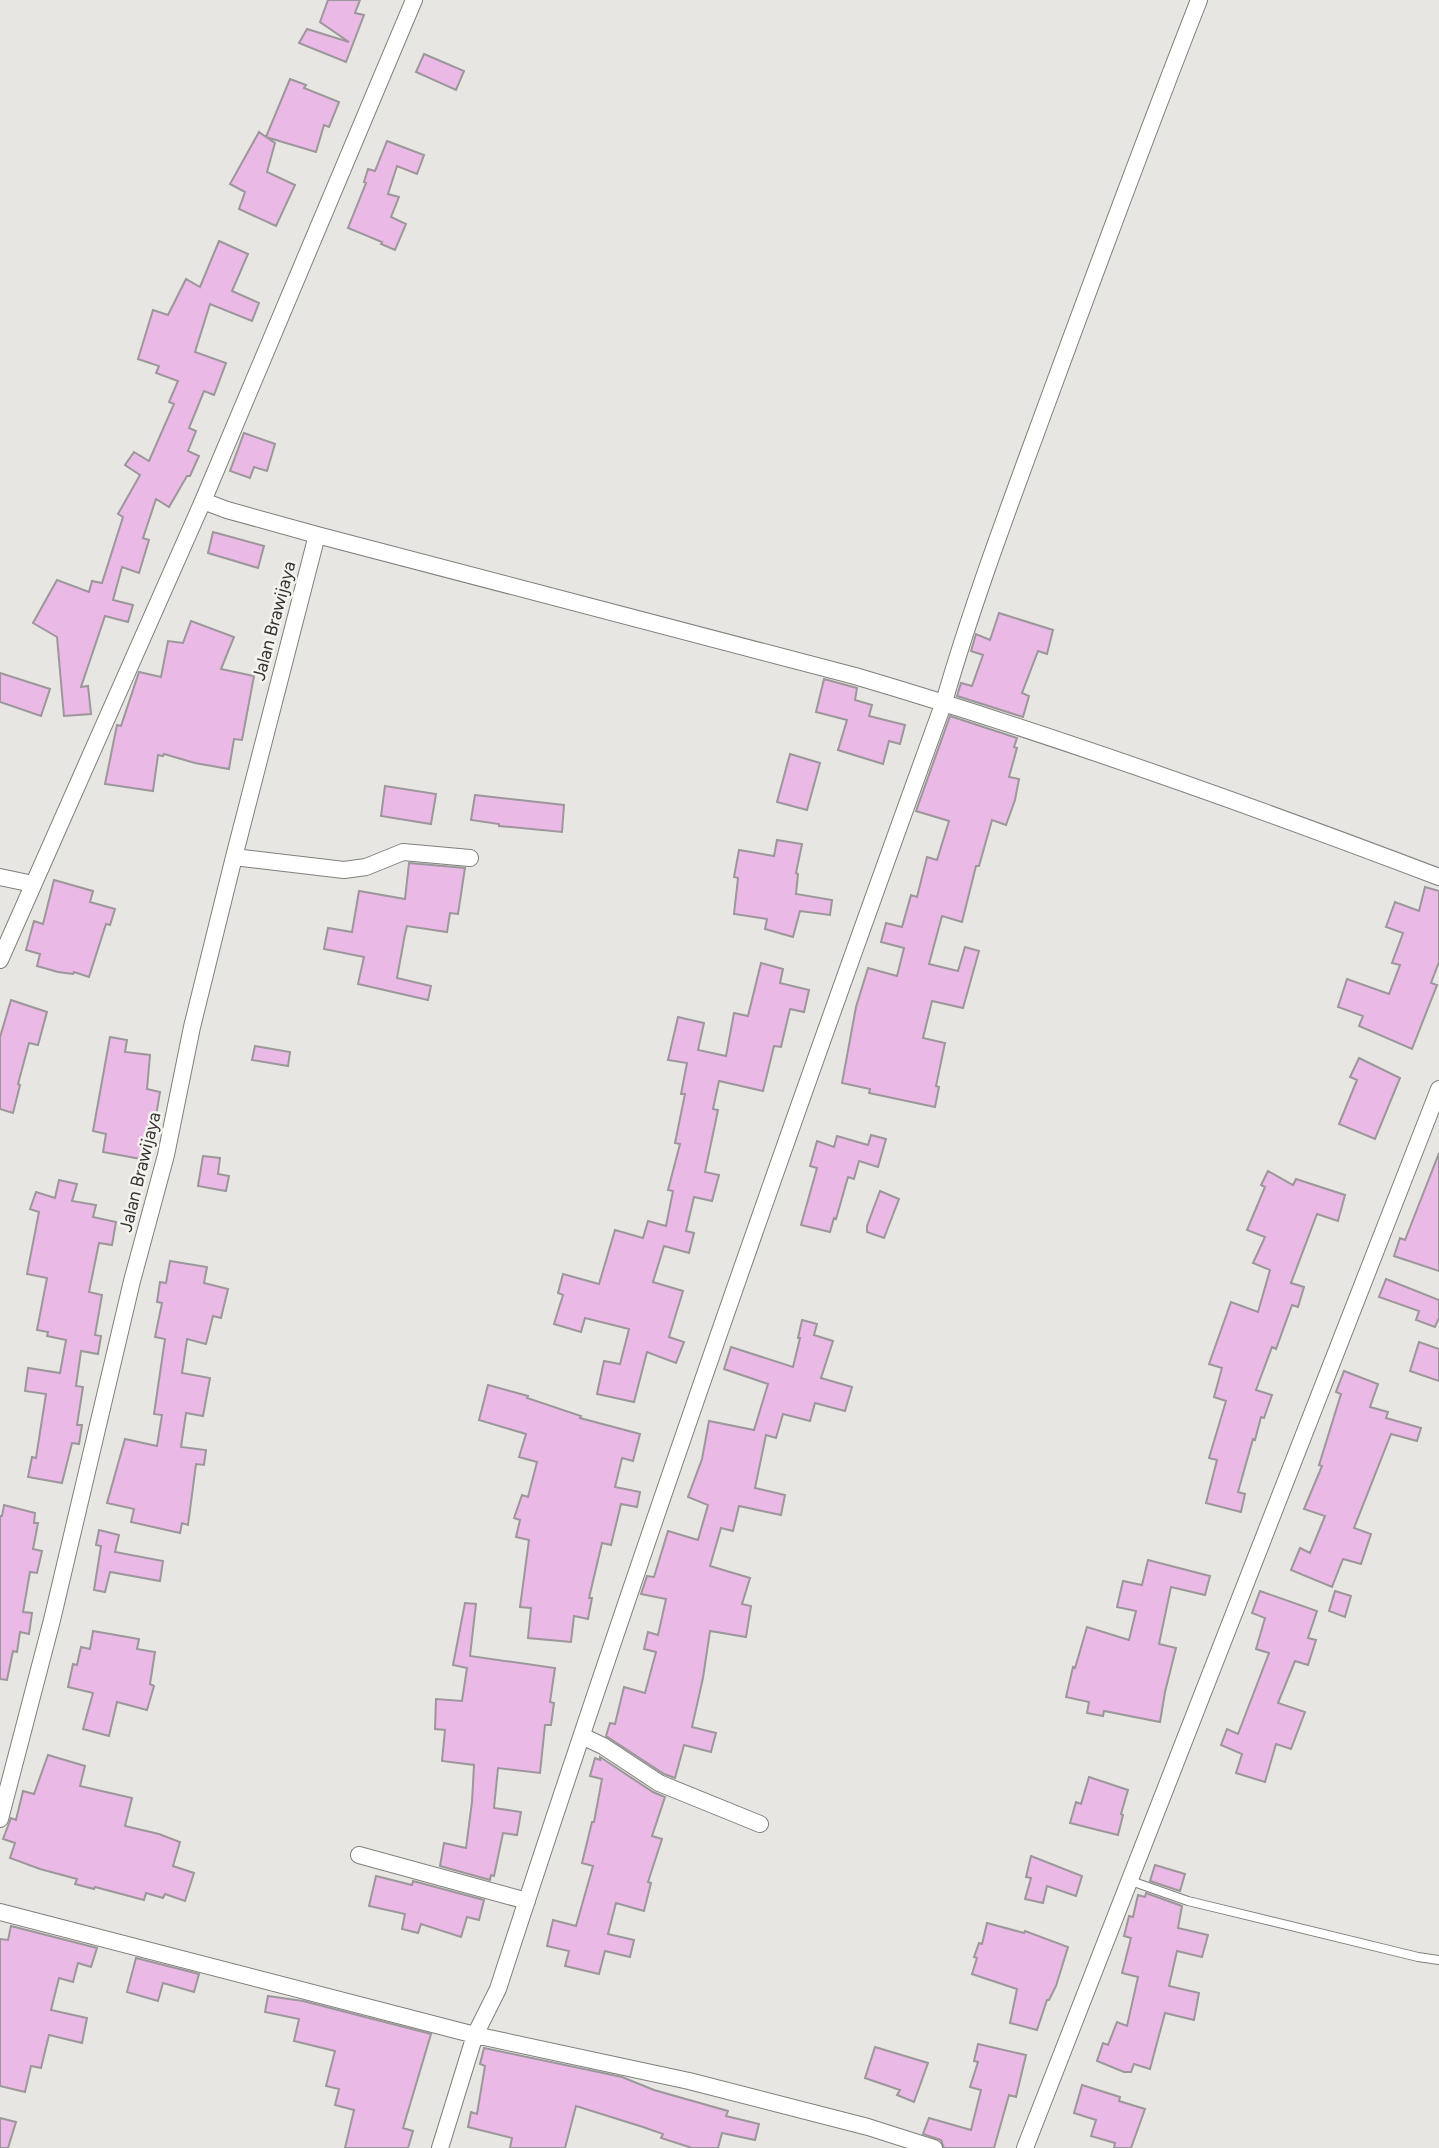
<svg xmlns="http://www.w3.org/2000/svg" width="1439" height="2148" viewBox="0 0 1439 2148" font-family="Figtree,sans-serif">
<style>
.building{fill:#ebb9e5;stroke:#9b979a;stroke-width:2}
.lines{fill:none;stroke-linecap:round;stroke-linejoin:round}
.lane-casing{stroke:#817f7b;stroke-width:10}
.street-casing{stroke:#817f7b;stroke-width:18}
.lane{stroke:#fff;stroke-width:8}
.street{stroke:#fff;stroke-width:16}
.labels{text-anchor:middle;stroke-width:5;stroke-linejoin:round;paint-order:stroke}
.street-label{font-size:18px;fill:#353432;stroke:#f5f3ef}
</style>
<rect width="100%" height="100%" fill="#e8e6e2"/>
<path class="building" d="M328 0H360L355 13 364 15 346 62 299 43 307 29 349 42 320 22Z
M424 54 464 71 456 90 416 72Z
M290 79 306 85 304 88 339 102 329 127 324 125 316 152 266 137 275 143 267 172 295 185 276 226 239 209 245 192 230 184 259 132 266 137Z
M387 141 424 155 417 174 397 166 388 194 399 197 391 217 406 224 395 250 381 244 382 242 348 228 366 183 364 182 368 169 375 171Z
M219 241 248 254 232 291 259 303 252 321 210 304 195 352 226 363 214 395 204 391 189 428 196 431 188 451 199 456 190 476H187L169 507 156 499 143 538 149 540 139 573 122 567 113 600 133 605 128 622 105 616 81 687 88 686 91 714 64 716 57 637 33 623 57 580 89 592 92 581 102 583 123 517 118 514 140 475 125 465 134 452 149 461 174 404 169 402 178 381 156 373 159 366 138 359 153 310 168 315 186 279 200 287Z
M244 433 275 444 267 471 254 467 250 478 230 471Z
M213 532 264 546 258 568 208 553Z
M999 613 1053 630 1047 654 1038 651 1022 693 1029 696 1023 717 957 696 961 683 972 686 983 655 971 651 976 634 990 640Z
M191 621 234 637 221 669 254 676 242 740 234 739 229 769 195 763 164 754 163 756 158 755 153 791 105 784 117 725 121 726 139 672 161 677 168 641 183 643Z
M0 673 50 689 41 716 0 702Z
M824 679 857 688 855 700 872 705 869 716 905 725 900 744 889 741 883 764 838 750 847 720 816 712Z
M950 716 1017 738 1014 747 1017 748 1009 777 1019 779 1015 800 1006 825 992 820 979 866H976L962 922 942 916 929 964 958 971 965 947 979 951 963 1008 932 1001 923 1038 945 1043 936 1086 939 1087 935 1107 869 1093 870 1089 842 1083 856 1007 868 968 897 976 904 948 881 942 886 923 902 927 911 895 917 897 927 857 937 860 949 821 916 811Z
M790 754 820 763 807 810 777 802Z
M385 786 436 794 431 824 381 816Z
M475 795 564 805 562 832 499 826V824L471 820Z
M777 840 802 844 796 873 798 874 796 894 832 900 830 915 800 911 793 937 765 929 767 919 734 914 738 878 734 877 739 850 774 856Z
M409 863 465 868 458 914 450 913 447 932 407 926 405 934 397 978 431 986 428 1000 358 984 364 957 324 949 328 928 352 932 359 891 405 899Z
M54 880 93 891 90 902 115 909 110 925 106 924 89 977 74 972 73 974 58 972 37 966 40 954 26 950 34 921 43 924Z
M1425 887 1439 891V962L1431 983 1437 985 1412 1049 1359 1026 1363 1016 1338 1007 1347 979 1389 994 1400 965 1392 963 1403 933 1386 927 1395 902 1419 911Z
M761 963 783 969 780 983 809 990 804 1012 790 1009 781 1047 774 1046 763 1091 719 1081 713 1109 718 1110 705 1172 719 1175 712 1201 694 1197 686 1231 694 1233 689 1253 664 1246 653 1282 683 1291 669 1337 684 1342 676 1363 647 1352 634 1402 597 1394 604 1361 620 1364 629 1329 585 1318 581 1332 554 1324 563 1295 558 1293 563 1274 599 1284 615 1230 643 1238 648 1221 666 1226 673 1191 668 1190 680 1144 675 1143 685 1094H681L687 1063 668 1060 678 1017 704 1023 698 1050 726 1056 734 1013 748 1016Z
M11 1000 47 1012 38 1045 29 1043 18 1084 20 1085 13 1113 0 1109V1037Z
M110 1037 127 1040 125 1052 150 1055 147 1089 160 1092 156 1116 152 1115 141 1159 103 1152 106 1134 93 1131Z
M255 1046 290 1052 288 1066 252 1060Z
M1359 1058 1400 1078 1375 1139 1339 1124 1357 1080 1350 1077Z
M871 1135 886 1139 878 1167 859 1161 854 1179 848 1177 836 1219 834 1218 830 1232 801 1225 817 1168 810 1166 817 1141 834 1147 837 1136 868 1145Z
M1439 1153V1271L1394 1256 1400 1238 1405 1240Z
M203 1156 220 1158 218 1174 229 1176 226 1191 198 1186Z
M1268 1171 1293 1185 1296 1179 1345 1195 1338 1221 1317 1214 1291 1283 1304 1287 1298 1307 1292 1305 1276 1349 1272 1347 1256 1390 1272 1395 1264 1418 1261 1417 1255 1440 1253 1439 1238 1492 1245 1494 1241 1512 1206 1503 1217 1460 1209 1458 1226 1401 1214 1397 1222 1368 1209 1364 1231 1302 1258 1312 1270 1270 1253 1263 1265 1237 1247 1230 1265 1187 1261 1185Z
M59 1180 77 1184 72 1201 96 1205 93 1217 116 1222 112 1245 99 1243 89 1292 102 1295 95 1335 101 1336 98 1354 81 1351 76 1386 83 1387 77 1425H82L79 1444 72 1443 62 1483 28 1477 32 1457 36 1458 46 1394 25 1391 28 1368 60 1373 66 1340 47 1336 48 1332 37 1330 47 1278 27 1274 39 1212 30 1209 36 1192 55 1198Z
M880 1191 899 1199 884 1238 867 1232V1226Z
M170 1261 207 1267 204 1283 228 1289 221 1318 213 1316 206 1344 187 1339 182 1373 210 1378 203 1416 186 1413 181 1447 206 1450 204 1465 196 1464 188 1525 182 1523 180 1533 131 1522 134 1509 107 1503 125 1439 157 1446 162 1415 154 1414 165 1339 155 1337 162 1303 157 1302 160 1282 166 1283Z
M1386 1279 1439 1300V1318L1435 1327 1416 1320 1419 1311 1379 1297Z
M802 1320 817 1324 814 1335 833 1341 821 1378 852 1387 845 1411 815 1403 810 1421 783 1414 776 1438 766 1435 755 1488 785 1495 781 1515 739 1506 733 1531 721 1528 710 1566 750 1578 742 1604 751 1606 746 1637 710 1631 703 1678 692 1727 716 1733 711 1752 684 1745 675 1778 664 1774 606 1736 610 1723 615 1724 624 1687 645 1693 656 1652 644 1649 648 1632 658 1635 666 1599 641 1594 647 1576 654 1577 668 1531 698 1540 708 1505 688 1497 702 1459 709 1421 754 1430 768 1384 724 1369 731 1347 793 1367 800 1338H798Z
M1419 1342 1439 1349V1381L1410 1371Z
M1344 1371 1378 1384 1370 1407 1388 1412 1386 1418 1421 1428 1417 1441 1391 1434 1354 1528 1371 1534 1361 1564 1343 1559 1332 1587 1291 1570 1300 1548 1310 1553 1325 1516 1304 1509 1322 1466 1319 1465 1341 1394 1336 1392Z
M488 1385 528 1396 527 1398 581 1416 580 1418 640 1434 633 1461 622 1458 615 1487 640 1492 637 1507 621 1504 611 1545 602 1543 589 1598H592L588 1619 574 1616 571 1642 528 1638 531 1608 520 1607 529 1540 516 1537 520 1520 514 1518 522 1495 528 1497 537 1462 519 1457 526 1434 479 1420Z
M4 1505 35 1513 34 1523H38L33 1549 42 1551 37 1573 30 1572 23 1612 32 1613 29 1634 20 1632 17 1652 13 1651 7 1680 0 1679V1516H2Z
M99 1530 119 1535 115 1552 163 1561 160 1581 110 1572 105 1592 94 1590 101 1546 96 1545Z
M1148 1560 1210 1576 1205 1595 1171 1587 1159 1644 1176 1648 1165 1692 1160 1722 1104 1711 1103 1716 1087 1713 1089 1702 1066 1697 1073 1667 1075 1668 1087 1627 1129 1640 1136 1611 1117 1607 1123 1581 1142 1585Z
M1260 1591 1317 1611 1308 1638 1316 1640 1308 1665 1295 1661 1278 1703 1305 1712 1291 1749 1276 1744 1265 1782 1236 1773 1242 1754 1221 1745 1227 1729 1238 1734 1269 1653 1256 1649 1265 1618 1252 1613Z
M1335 1591 1351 1596 1345 1617 1329 1611Z
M465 1603 476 1604 470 1656 555 1668 550 1702 554 1703 551 1725H545L540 1773 498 1768 494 1808 521 1812 517 1835 503 1833 494 1876 491 1875 490 1880 440 1866 444 1843 466 1848 472 1802 474 1765 442 1761 445 1730 435 1729 436 1699 462 1701 467 1668 453 1665Z
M93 1631 139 1639 137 1649 155 1652 150 1684 154 1686 147 1710 117 1702 109 1736 83 1729 93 1693 68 1687 73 1664 77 1665 81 1647 90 1649Z
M48 1755 85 1766 80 1786 132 1798 125 1826 159 1834 180 1842 173 1866 194 1873 185 1901 165 1894 163 1898 146 1893 144 1900 95 1887 94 1889 75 1884 77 1879 40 1869 10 1858 15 1843 3 1839 8 1826 11 1818 16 1820 23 1791 34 1794Z
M600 1757 653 1792 665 1797 652 1836 662 1839 648 1882 651 1883 644 1911 616 1903 608 1934 634 1940 630 1957 605 1951 599 1974 565 1966 569 1951 547 1946 553 1920 576 1926 593 1866 582 1863 592 1822H594L602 1779 590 1776 595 1758 600 1760Z
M1089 1777 1128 1790 1121 1814 1123 1815 1118 1835 1070 1823 1076 1802 1081 1804Z
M1031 1856 1082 1876 1076 1896 1047 1886 1043 1903 1025 1899 1031 1878 1026 1877Z
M1155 1865 1185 1874 1180 1891 1150 1881Z
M376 1876 412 1885 413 1881 484 1900 479 1920 467 1917 461 1937 421 1924 418 1933 402 1929 405 1914 369 1906Z
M1146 1893 1182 1906 1178 1928 1208 1935 1202 1957 1177 1951 1169 1986 1199 1993 1194 2020 1165 2013 1150 2069 1134 2064 1131 2072H1124L1097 2061 1103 2043 1108 2045 1117 2022 1127 2026 1138 1977 1122 1973 1131 1938 1124 1936 1129 1916 1133 1917 1138 1895 1145 1897Z
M987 1923 1024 1933 1025 1931 1068 1947 1056 1986 1049 2000H1047L1037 2030 1010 2023 1017 1989 972 1974 977 1958 974 1957 979 1943 982 1944Z
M11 1926 97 1948 91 1967 78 1963 73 1982 59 1978 51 2010 87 2018 82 2043 49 2035 41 2068 31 2066 25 2092 0 2086V1939L8 1940Z
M136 1958 199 1974 194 1992 163 1983 158 2001 127 1992Z
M268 1996 303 2001 431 2034 403 2128 413 2131 408 2148H345L354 2110 335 2105 339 2089 326 2086 335 2051 294 2041 299 2019 265 2012Z
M978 2044 1026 2055 1016 2097 1009 2095 994 2148H944L941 2140 923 2134 929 2118 971 2130 981 2090 970 2087 978 2062 974 2061Z
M875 2047 928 2063 914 2102 897 2095 900 2090 865 2078Z
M484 2048 622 2077 654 2090 728 2111 726 2116 759 2124 755 2140 722 2133 718 2148H692L661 2138 663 2134 643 2127 576 2106 565 2148H510L512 2138 468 2127 471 2112 477 2114 485 2066 480 2064Z
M1082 2085 1120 2097 1119 2101 1145 2109 1131 2148H1114L1115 2143 1091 2136 1096 2120 1074 2113Z
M0 2118 16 2122 8 2148H0Z"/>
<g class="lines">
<g class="lane-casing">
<path id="lane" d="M1131 1881 1188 1901 1418 1957 1439 1960"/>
</g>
<g class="street-casing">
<path id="street" d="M203 501 227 510 317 535 855 676C1052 734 1247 804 1439 877
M234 857 344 870 366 867 403 852 470 858
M0 877 33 884
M0 960 203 501 414 0
M582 1736 603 1746 659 1783 760 1824
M0 1819 52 1620 132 1281 166 1155 192 1027 234 857 317 535
M359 1855 527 1901
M0 1912 475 2035 689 2081 868 2127 934 2148
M440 2148 475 2035 498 1989C638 1557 789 1129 944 702 973 602 1010 504 1046 406 1096 270 1146 135 1199 0
M1025 2148 1439 1089"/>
</g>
<use href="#lane" class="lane"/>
<use href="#street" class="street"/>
</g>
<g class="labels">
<g class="street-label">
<text transform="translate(274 621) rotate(-75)" y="6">Jalan Brawijaya</text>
<text transform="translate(140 1172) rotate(-76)" y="6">Jalan Brawijaya</text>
</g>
</g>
</svg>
